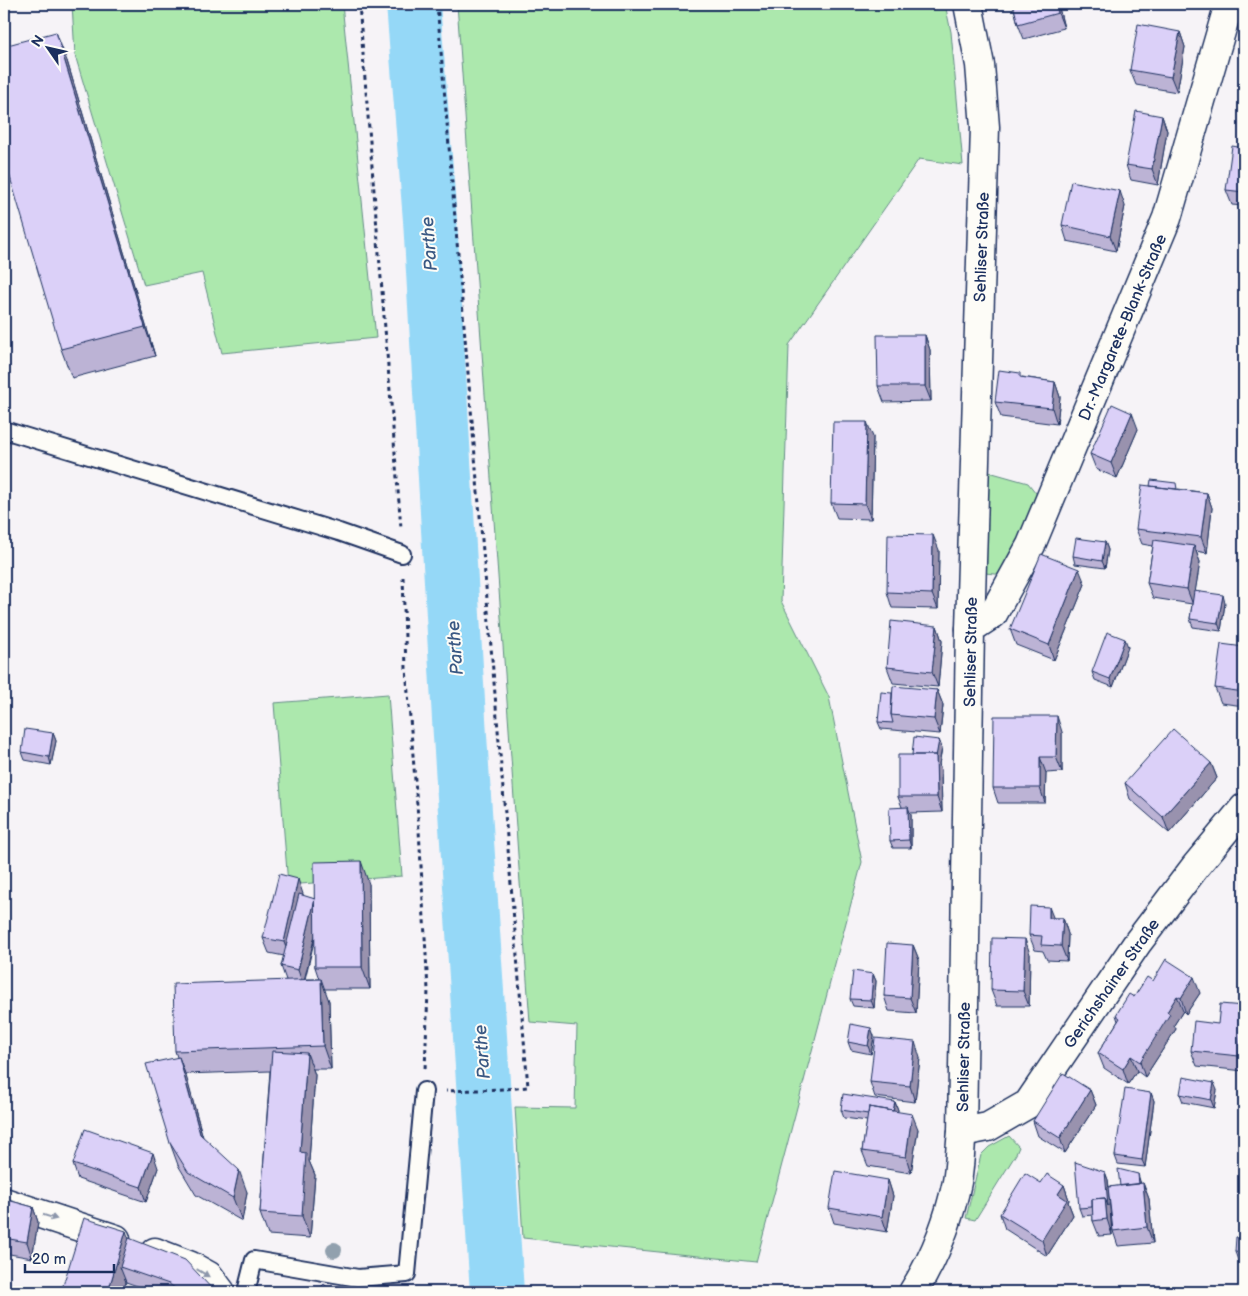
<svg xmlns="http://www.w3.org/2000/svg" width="1248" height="1296" viewBox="0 0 1248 1296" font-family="'Balsamiq Sans',sans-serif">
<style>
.green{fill:#ace8ad;stroke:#648c86}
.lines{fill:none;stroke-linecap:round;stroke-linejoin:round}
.river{stroke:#95d8f7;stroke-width:54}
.lane-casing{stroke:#1b2f5e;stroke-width:20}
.street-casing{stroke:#1b2f5e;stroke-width:31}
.secondary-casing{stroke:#1b2f5e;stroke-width:31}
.path{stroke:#1b2f5e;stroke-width:3;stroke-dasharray:4 4;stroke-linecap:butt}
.lane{stroke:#fdfcf7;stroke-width:16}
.street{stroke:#fdfcf7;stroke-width:28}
.secondary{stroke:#fdfcf7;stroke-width:28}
.tree{fill:#91a0ae}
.wall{fill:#bcb3d5;stroke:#1b2f5e;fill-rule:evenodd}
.shaded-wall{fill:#9992ae;stroke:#1b2f5e}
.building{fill:#dbd0f8;stroke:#1b2f5e}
.oneway{fill:#8c96aa}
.labels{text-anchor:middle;stroke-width:4;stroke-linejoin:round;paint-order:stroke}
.street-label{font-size:16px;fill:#1b2f5e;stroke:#fdfcf7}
.water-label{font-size:18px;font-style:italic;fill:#3a5984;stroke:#fdfcf7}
</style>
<rect width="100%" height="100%" fill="#f6f3f7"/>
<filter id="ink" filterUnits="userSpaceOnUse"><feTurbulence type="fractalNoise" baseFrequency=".02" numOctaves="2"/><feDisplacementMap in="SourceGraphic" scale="10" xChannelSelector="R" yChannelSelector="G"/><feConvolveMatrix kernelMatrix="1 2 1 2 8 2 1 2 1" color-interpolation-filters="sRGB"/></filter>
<g filter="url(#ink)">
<path class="green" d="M72 4H342L376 338 222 353 202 273 144 285 75 55Z
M457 4H945L951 32 963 165 919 159 789 345 781 601 829 697 862 862 756 1262 523 1238 515 1107 575 1108 577 1026 530 1022Z
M989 472 1028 483 1040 498 1006 575 985 573Z
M388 694 402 876 288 885 274 703Z
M1009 1136 1019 1147 1016 1154 975 1220 966 1218 981 1155 989 1147Z"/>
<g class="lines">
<path class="river" d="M413 4 430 220 460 736 497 1292"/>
<g class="lane-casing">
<path id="lane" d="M4 430 339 532 402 554
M246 1292 254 1260 358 1278 407 1274 424 1091"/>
</g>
<g class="street-casing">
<path id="street" d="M970 629 993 614 1031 545 1167 218 1229 4
M962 1132 988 1127 1028 1104 1138 942 1195 867 1244 808
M4 1202 116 1239
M155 1252 191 1266 209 1276 221 1292"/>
</g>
<g class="secondary-casing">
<path id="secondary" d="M913 1292C934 1259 949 1220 957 1182 960 1165 960 1148 962 1132L970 629 985 127 980 65 968 4"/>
</g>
<path class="path" d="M359 4 401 528
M437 4 528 1087 505 1089 446 1091
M403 577 406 668 419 830 428 990 425 1070"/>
<use href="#lane" class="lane"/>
<use href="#street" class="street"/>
<use href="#secondary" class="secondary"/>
</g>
<circle class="tree" cx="334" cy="1250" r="8"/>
<path class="wall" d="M1013 4H1058L1064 28 1024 39 1018 24Z
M1180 32 1185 47 1177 92 1136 85 1130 70Z
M67 61 155 356 72 378 61 349Z
M1162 116 1167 131 1158 185 1131 180 1126 165Z
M1244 148V206L1232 205 1226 190Z
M1125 206 1116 251 1067 241 1062 225Z
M925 335 930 350 931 401 884 402 878 386Z
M1022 377 1055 382 1060 397 1057 424 1001 417 995 402Z
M1138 429 1117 478 1096 469 1090 454Z
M873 437 871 519 837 518 831 503Z
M1178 489 1207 493 1212 508 1207 553 1196 551 1200 562 1195 591 1225 603 1221 631 1193 627 1190 619 1192 604 1153 598 1147 583 1153 546 1142 544 1136 529Z
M1105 542 1108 550 1105 568 1075 564 1073 556Z
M939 550 938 609 892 608 887 592Z
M1085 584 1054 660 1016 645 1010 629Z
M937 626 942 641 938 687 893 683 887 667Z
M1128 647 1113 687 1095 680 1092 672Z
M1244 647V706L1221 703 1215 688Z
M937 690 943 705 940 734 881 729 878 722 892 693Z
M1062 732V772L1046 773 1045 803H998L993 788Z
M53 733 56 741 51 765 25 760 22 752Z
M939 740 942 748 939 764 941 770 942 812 910 813 911 815V848H893L890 841 902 807 898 797 912 755Z
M1211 763 1217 778 1169 833 1130 799 1125 783Z
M369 884 370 989H324L329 1001 331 1069H313L315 1075 309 1161 315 1175 310 1238 268 1235 260 1213 270 1071 185 1074 203 1137 247 1192 242 1221 196 1195 178 1165 170 1143 177 1057 175 1051 286 980 281 966 284 956 269 953 263 938 303 894V896L314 899ZM315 938V967L319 979H305Z
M1053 918H1063L1068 934 1067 961 1047 960 1043 951 1035 950 1029 935Z
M913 945 919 960 916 1013 889 1011 884 996Z
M1030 954 1029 1006H997L991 990Z
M873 974 876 981 874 1008 853 1006 850 999Z
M1200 993 1186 1014 1183 1011 1174 1025 1176 1029 1145 1077 1137 1071 1128 1084 1104 1068 1098 1053 1118 1021 1116 1015 1134 997Z
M1244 1006V1071L1197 1066 1191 1051 1218 1024Z
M871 1028 874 1036 871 1054 851 1050 848 1042Z
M920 1058 915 1102 875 1097 870 1082Z
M1090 1090 1096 1105 1065 1153 1038 1136 1033 1121Z
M1217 1090 1214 1108 1183 1102 1180 1094Z
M1151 1093 1154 1101 1145 1167 1118 1164 1115 1156Z
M895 1102 898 1110 897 1112 918 1129 911 1173 868 1166 862 1151 867 1121 844 1118 841 1110Z
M73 1164 158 1168 146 1202 78 1179Z
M1105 1172 1108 1180 1109 1187 1120 1186 1140 1181 1141 1184 1143 1183 1149 1199 1153 1243 1118 1246 1113 1231 1110 1201 1112 1235 1099 1236 1093 1221V1215L1082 1216 1079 1208Z
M888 1180 893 1196 887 1232 834 1223 829 1208Z
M1041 1183 1064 1185 1069 1200 1068 1202 1073 1215 1047 1256 1005 1229 1000 1214Z
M4 1199 33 1207 38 1222 32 1258 4 1253Z
M129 1238 215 1292H154L126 1282 61 1292Z
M1244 1238V1260H1238L1235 1252Z"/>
<path class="shaded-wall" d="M1056 4H1058L1064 28 1058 13Z
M56 32 67 61 155 356 145 327Z
M1180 32 1185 47 1177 92 1171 77Z
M1162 116 1167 131 1158 185 1152 169Z
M1120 191 1125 206 1116 251 1110 236Z
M925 335 930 350 931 401 925 386Z
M1055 382 1060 397 1057 424 1052 408Z
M1132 413 1138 429 1117 478 1111 463Z
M867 422 873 437 871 519 865 504Z
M1207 493 1212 508 1207 553 1201 537Z
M933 535 939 550 938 609 932 594Z
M1105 542 1108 550 1105 568 1102 561Z
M1194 546 1200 562 1193 605 1187 589Z
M1079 569 1085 584 1054 660 1049 645Z
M1223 595 1225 603 1221 631 1218 623Z
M937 626 942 641 938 687 932 672Z
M1125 639 1128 647 1113 687 1110 679Z
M937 690 943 705 940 734 934 719Z
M1057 716 1062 732V772L1056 757Z
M53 733 56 741 51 765 49 757Z
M939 740 942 748 939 764 941 770 942 812 937 797 936 755Z
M1040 757 1046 773 1045 803 1040 788Z
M1211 763 1217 778 1169 833 1163 817Z
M908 807 911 815V848L909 840Z
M361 861 369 884 370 989 362 967Z
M298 879 303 894 289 957 284 942Z
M315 899 320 914 303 985 298 970Z
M1049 907 1055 922 1049 918Z
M1063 918 1068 934 1067 961 1061 946Z
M1025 939 1030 954 1029 1006 1023 991Z
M913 945 919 960 916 1013 910 998Z
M873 974 876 981 874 1008 871 1000Z
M1194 977 1200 993 1186 1014 1181 998Z
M321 979 329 1001 331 1069 323 1046Z
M1177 996 1183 1011 1174 1025 1176 1029 1145 1077 1140 1062 1167 1012Z
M1244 1009V1070L1239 1056Z
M871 1028 874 1036 871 1054 868 1046Z
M915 1042 920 1058 915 1102 910 1086Z
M307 1053 315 1075 309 1161 315 1175 310 1238 302 1216 300 1152Z
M1131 1056 1137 1071 1128 1084 1123 1069Z
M179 1057 187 1079 208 1157 200 1134Z
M1214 1083 1217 1090 1214 1108 1211 1100Z
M1090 1090 1096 1105 1065 1153 1060 1138Z
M1151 1093 1154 1101 1145 1167 1142 1160Z
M895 1102 898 1110 895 1126 892 1118Z
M912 1114 918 1129 911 1173 906 1157Z
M153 1153 158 1168 146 1202 141 1187Z
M239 1170 247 1192 242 1221 233 1198Z
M1105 1172 1108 1180 1112 1235 1107 1219 1105 1198Z
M1138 1174 1140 1181 1142 1199 1139 1192Z
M888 1180 893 1196 887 1232 882 1217Z
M1143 1183 1149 1199 1153 1243 1147 1227Z
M1064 1185 1069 1200 1068 1202 1073 1215 1047 1256 1042 1240 1058 1194Z
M33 1207 38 1222 32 1258 27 1242Z
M126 1231 134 1253 120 1267 126 1282 123 1292H108Z"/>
<path class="building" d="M1013 4H1056L1058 13 1018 24Z
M1138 24 1180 32 1171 77 1130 70Z
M56 32 145 327 61 349 4 157V46Z
M1136 111 1162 116 1152 169 1126 165Z
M1232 146 1244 148V192L1226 190Z
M1071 181 1120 191 1110 236 1062 225Z
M877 335H925V386H878Z
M999 370 1020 373V377L1055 382 1052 408 995 402Z
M1112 404 1132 413 1111 463 1090 454Z
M833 422H867L865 504 831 503Z
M1151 480 1176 483 1177 489 1150 486Z
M1142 485 1207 493 1201 537 1136 529Z
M888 534 933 535 932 594 887 592Z
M1076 538 1105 542 1102 561 1073 556Z
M1154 540 1194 546 1187 589 1147 583Z
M1041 554 1079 569 1049 645 1010 629Z
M1194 591 1223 595 1218 623 1190 619Z
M891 621 937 626 932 672 887 667Z
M1107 632 1125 639 1110 679 1092 672Z
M1221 644 1244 647V692L1215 688Z
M893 686 937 690 934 719 891 715Z
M881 692 892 693 891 715 893 723 878 722Z
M994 716H1057L1056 757H1040V788H993Z
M25 729 53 733 49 757 22 752Z
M1173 729 1211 763 1163 817 1125 783Z
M914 737 939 740 936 757V755H912Z
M898 755H936L937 797H898Z
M908 807 909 840 890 841 889 808Z
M361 861 362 967H315L314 862Z
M279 874 298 879 284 942 263 938Z
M299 894 315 899 298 970 281 966Z
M1030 906 1049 907V918H1063L1061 946 1041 945 1042 936 1029 935Z
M992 938 1025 939 1023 991 991 990Z
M887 943 913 945 910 998 884 996Z
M1166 959 1194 977 1181 998 1177 996 1167 1012 1170 1014 1140 1062 1131 1056 1123 1069 1098 1053 1120 1018 1116 1015 1129 994 1134 997 1147 977 1153 981Z
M853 971 873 974 871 1000 850 999Z
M321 979 323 1046 175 1051 173 984Z
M1220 1004 1244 1006 1239 1056 1191 1051 1194 1021 1218 1024Z
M851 1024 871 1028 868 1046 848 1042Z
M875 1038 915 1042 910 1086 870 1082Z
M272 1051 307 1053 300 1152 306 1153 302 1216 260 1213Z
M179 1057 200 1134 239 1170 233 1198 188 1172 170 1143 146 1064Z
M1063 1073 1090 1090 1060 1138 1033 1121Z
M1183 1077 1214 1083 1211 1100 1180 1094Z
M1125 1089 1151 1093 1142 1160 1115 1156Z
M843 1094 895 1102 893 1111 869 1107 868 1114 841 1110Z
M869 1107 912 1114 906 1157 862 1151Z
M85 1129 153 1153 141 1187 73 1164Z
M1075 1162 1105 1172 1108 1206 1105 1198 1092 1199V1207L1079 1208Z
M1118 1169 1138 1174 1139 1184 1120 1186Z
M835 1171 888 1180 882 1217 829 1208Z
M1025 1173 1041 1183 1047 1174 1064 1185 1058 1194 1067 1200 1042 1240 1000 1214Z
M1143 1183 1147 1227 1113 1231 1108 1187Z
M1105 1198 1107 1219 1093 1221 1092 1199Z
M4 1199 33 1207 27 1242 4 1238Z
M84 1218 126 1231 108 1292H61Z
M1236 1237 1244 1238V1253L1235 1252Z
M129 1238 185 1260 215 1292H181L169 1284 120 1267Z
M324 1284 333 1292H316Z"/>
<defs><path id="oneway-solid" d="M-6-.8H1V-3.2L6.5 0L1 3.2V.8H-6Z" transform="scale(1.25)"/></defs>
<g class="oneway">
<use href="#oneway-solid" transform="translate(50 1217) rotate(18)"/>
<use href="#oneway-solid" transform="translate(203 1273) rotate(31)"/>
</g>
</g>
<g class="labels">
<g class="street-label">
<text transform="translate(981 247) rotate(-88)" y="6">Sehliser Straße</text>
<text transform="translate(1122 327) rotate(-67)" y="6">Dr.-Margarete-Blank-Straße</text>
<text transform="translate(970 652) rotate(-89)" y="6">Sehliser Straße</text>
<text transform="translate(1111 983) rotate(-55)" y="6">Gerichshainer Straße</text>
<text transform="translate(963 1057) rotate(-89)" y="6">Sehliser Straße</text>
</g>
<g class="water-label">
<text transform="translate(429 244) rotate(-94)" y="6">Parthe</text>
<text transform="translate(455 648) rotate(-94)" y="6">Parthe</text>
<text transform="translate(482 1052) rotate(-94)" y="6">Parthe</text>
</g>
</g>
<rect width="1248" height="1296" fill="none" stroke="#fdfcf7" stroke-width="20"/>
<rect x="10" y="10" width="1228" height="1276" fill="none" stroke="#1b2f5e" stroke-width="2" filter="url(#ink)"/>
<g transform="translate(48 48) rotate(304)" stroke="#fdfcf7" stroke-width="4" paint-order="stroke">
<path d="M0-4L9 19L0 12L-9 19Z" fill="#1b2f5e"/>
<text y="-8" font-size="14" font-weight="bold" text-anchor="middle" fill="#1b2f5e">N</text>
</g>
<path d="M25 1264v8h89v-8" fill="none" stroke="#1b2f5e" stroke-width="2.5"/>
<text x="32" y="1264" font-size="15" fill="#1b2f5e" stroke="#fdfcf7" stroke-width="4" paint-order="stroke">20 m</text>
</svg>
